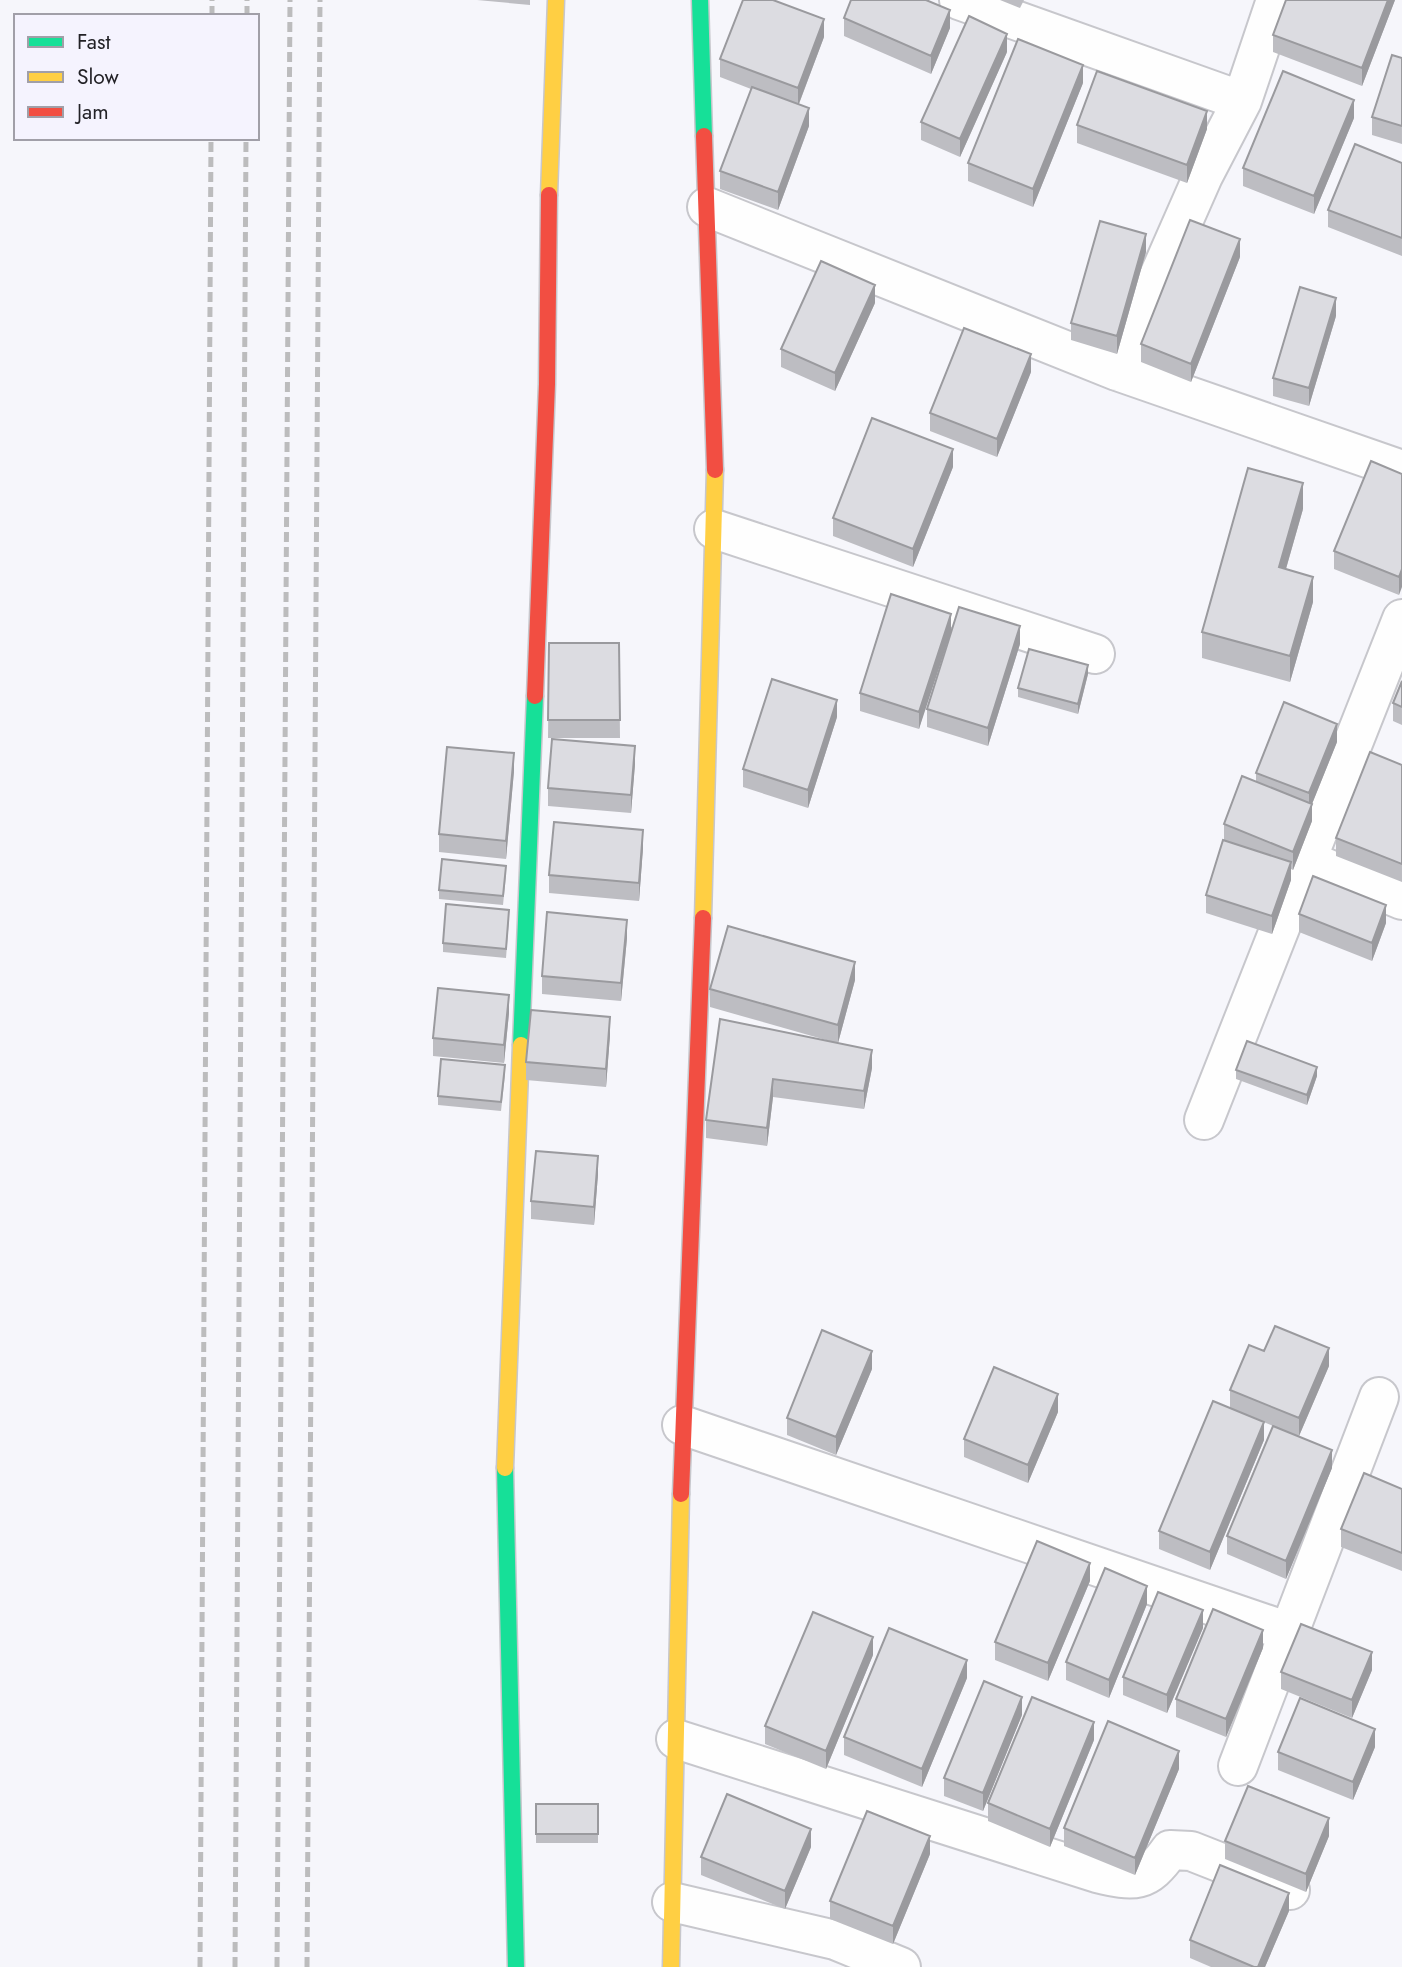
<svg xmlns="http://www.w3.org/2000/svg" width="1402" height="1967" viewBox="0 0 1402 1967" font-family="Jost,sans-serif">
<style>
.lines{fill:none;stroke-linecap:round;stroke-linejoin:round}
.street-casing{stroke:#c7c7cc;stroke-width:42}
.fast-casing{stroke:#c7c7cc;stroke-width:19}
.slow-casing{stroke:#c7c7cc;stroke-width:19}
.jam-casing{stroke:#c7c7cc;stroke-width:19}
.street{stroke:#fefefe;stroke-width:38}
.fast{stroke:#16e098;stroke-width:16}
.slow{stroke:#ffcf43;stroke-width:16}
.jam{stroke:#f24e42;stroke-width:16}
.rail{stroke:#bcbcbd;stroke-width:5;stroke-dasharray:10 5;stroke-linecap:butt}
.wall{fill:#bdbdc2}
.shaded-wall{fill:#9a9a9e}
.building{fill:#dcdce1;stroke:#9a9a9e;stroke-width:2}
</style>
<rect width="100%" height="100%" fill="#f6f6fb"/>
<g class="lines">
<g class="street-casing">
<path id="street" d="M959 0 1242 101
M707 207 1117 371 1402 470
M1117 371 1203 176 1242 101 1276 0
M714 529 1095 654
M1307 860 1402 900
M1204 1120 1402 619
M682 1425 1289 1632
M676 1739 1097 1873C1135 1882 1146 1884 1170 1850L1191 1851 1290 1890
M1238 1766 1379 1397
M672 1902 835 1940 901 1967"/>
</g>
<g class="fast-casing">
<path id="fast" d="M700 0 704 136
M521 1045 535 696
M505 1468 516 1967"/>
</g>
<g class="slow-casing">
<path id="slow" d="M549 195 556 0
M703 918 715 470
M505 1468 521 1045
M671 1967 681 1494"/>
</g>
<g class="jam-casing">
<path id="jam" d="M704 136 715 470
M535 696 547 384 549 195
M681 1494 703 918"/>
</g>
<use href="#street" class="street"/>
<use href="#fast" class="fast"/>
<use href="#slow" class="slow"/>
<use href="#jam" class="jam"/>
<path class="rail" d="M212 16V0
M247 16V0
M200 1967 211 138
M235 1967 246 138
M277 1967 290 0
M307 1967 320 0"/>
</g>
<path class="wall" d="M477 0H530V5Z
M1000 0H1024L1020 8Z
M1395 0 1362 86 1273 52V35Z
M844 18 950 28 931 74 844 36Z
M824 37 799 104 809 126 778 210 720 189V171L751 89 720 77V59Z
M1007 52 960 157 921 140V122Z
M1402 58V144L1372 135V117Z
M1083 83 1033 207 968 181V163Z
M1354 118 1314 214 1243 186V168Z
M1077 125 1207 129 1187 183 1077 143Z
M1402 163V256L1328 227V210Z
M1146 252 1117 354 1071 340V323Z
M1240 257 1191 382 1141 362V344Z
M875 303 835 391 781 367V349Z
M1336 316 1309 406 1273 396V378Z
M1031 372 997 457 930 431V413Z
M953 467 913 567 833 536V518Z
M1402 474 1399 595 1334 569V551Z
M1303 509 1286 569 1313 602 1290 682 1202 658V632Z
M951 614 919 729 860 711V693Z
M549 643H619L620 738H548Z
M1020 644 988 746 927 727V709Z
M1088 674 1078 714 1018 697V688Z
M1402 681V725L1393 721V703Z
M837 717 808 808 743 787V769Z
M1337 742 1312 804V821L1293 870 1291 869V880L1272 934 1206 913V895L1224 840V824L1256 781V773Z
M635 764 631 813 548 806V788Z
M1402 765V882L1336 856V838Z
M514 771 506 859 439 852V834Z
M643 848 639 901 549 893V875Z
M506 875 503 905 439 899V890Z
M1299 914 1386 923 1372 961 1299 932Z
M509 919 506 958 443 952V943Z
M627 938 621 1001 542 994V976Z
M855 980 838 1043 872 1068 864 1109 773 1097 767 1146 706 1138V1120L833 1042 710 1007V989Z
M509 1013 504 1063 433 1056V1038Z
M610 1035 606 1087 526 1080V1062Z
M1236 1070 1317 1076 1307 1105 1236 1079Z
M505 1075 501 1111 438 1105V1096Z
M598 1174 594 1225 531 1219V1201Z
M1264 1351 1329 1366 1299 1436 1332 1468 1286 1579 1227 1554V1536L1273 1426 1247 1415 1264 1440 1210 1570 1159 1549V1531L1230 1408V1390Z
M872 1369 836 1455 787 1435V1418Z
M1058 1412 1028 1483 964 1457V1439Z
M1402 1489V1571L1341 1547V1529Z
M1090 1581 1048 1681 995 1660V1642Z
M1147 1604 1109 1698 1066 1680V1662Z
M1203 1628 1167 1713 1123 1695V1677Z
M1263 1648 1226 1737 1176 1717V1699Z
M873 1655 826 1769 765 1744V1726Z
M1372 1670 1352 1718 1281 1689V1672Z
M967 1678 922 1787 844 1755V1737Z
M1022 1715 983 1811 944 1796V1778Z
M1094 1740 1050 1847 988 1821V1803Z
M1375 1747 1353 1800 1278 1770V1752Z
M1179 1769 1135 1875 1064 1846V1828Z
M536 1804H598V1843H536Z
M1329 1836 1306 1892 1225 1859V1841Z
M811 1847 785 1909 701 1875V1857Z
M930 1854 893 1944 830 1919V1901Z
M1289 1911 1265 1967H1211L1190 1958V1940Z"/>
<path class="shaded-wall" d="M1388 0H1395L1362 86V68Z
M950 10V28L931 74V56Z
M824 19V37L798 106V88Z
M1007 34V52L960 157V139Z
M1083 65V83L1033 207V189Z
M1354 100V118L1314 214V196Z
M809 108V126L778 210V192Z
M1207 111V129L1187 183V165Z
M1146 234V252L1117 354V336Z
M1240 239V257L1191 382V364Z
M875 285V303L835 391V373Z
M1336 298V316L1309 406V388Z
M1031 354V372L997 457V439Z
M953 449V467L913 567V549Z
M1303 483V509L1279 593V567Z
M1402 569V587L1399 595V577Z
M1313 577V602L1290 682V656Z
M951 614V632L919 729V712Z
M1020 626V644L988 746V728Z
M1088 665V674L1078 714V704Z
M837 700V717L808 808V790Z
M1337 724V742L1312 804V821L1293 870V852L1309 811V793Z
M635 746V764L631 813V795Z
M514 753V771L506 859V841Z
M643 830V848L639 901V883Z
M1291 862V880L1272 934V916Z
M1386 905V923L1372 961V943Z
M627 920V938L621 1001V983Z
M855 962V980L838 1043V1025Z
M509 995V1013L504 1063V1045Z
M610 1017V1035L606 1087V1069Z
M872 1050V1068L864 1109V1091Z
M1317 1067V1076L1307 1105V1095Z
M773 1079V1097L767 1146V1128Z
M598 1156V1174L594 1225V1207Z
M1329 1348V1366L1299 1436V1418Z
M872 1351V1369L836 1455V1437Z
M1058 1394V1412L1028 1483V1465Z
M1264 1422V1440L1210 1570V1552Z
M1332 1450V1468L1286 1579V1561Z
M1090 1563V1581L1048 1681V1663Z
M1147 1586V1604L1109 1698V1680Z
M1203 1610V1628L1167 1713V1695Z
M1263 1630V1648L1226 1737V1719Z
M873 1637V1655L826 1769V1751Z
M1372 1652V1670L1352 1718V1700Z
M967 1660V1678L922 1787V1769Z
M1022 1697V1715L983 1811V1793Z
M1094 1722V1740L1050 1847V1829Z
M1375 1729V1747L1353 1800V1782Z
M1179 1751V1769L1135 1875V1858Z
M1329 1818V1836L1306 1892V1874Z
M811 1829V1847L785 1909V1891Z
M930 1836V1854L893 1944V1926Z
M1289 1893V1911L1265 1967H1258Z"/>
<path class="building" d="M743 0H773L824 19 798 88 720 59Z
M851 0H926L950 10 931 56 844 18Z
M1286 0H1388L1362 68 1273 35Z
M969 16 1007 34 960 139 921 122Z
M1018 39 1083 65 1033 189 968 163Z
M1392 55 1402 58V126L1372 117Z
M1097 71 1207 111 1187 165 1077 125Z
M1283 71 1354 100 1314 196 1243 168Z
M752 87 809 108 778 192 720 171Z
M1355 144 1402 163V238L1328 210Z
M1190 220 1240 239 1191 364 1141 344Z
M1100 221 1146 234 1117 336 1071 323Z
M821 261 875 285 835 373 781 349Z
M1300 287 1336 298 1309 388 1273 378Z
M964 328 1031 354 997 439 930 413Z
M872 418 953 449 913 549 833 518Z
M1371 461 1402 474V569L1399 577 1334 551Z
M1248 468 1303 483 1279 567 1313 577 1290 656 1202 632Z
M891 594 951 614 919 712 860 693Z
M959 607 1020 626 988 728 927 709Z
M549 643H619L620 720H548Z
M1029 649 1088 665 1078 704 1018 688Z
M772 679 837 700 808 790 743 769Z
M1402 681V707L1393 703Z
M1284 702 1337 724 1309 793 1256 773Z
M552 739 635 746 631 795 548 788Z
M447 747 514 753 506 841 439 834Z
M1370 752 1402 765V864L1336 838Z
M1242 776 1312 804 1293 852 1224 824Z
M554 822 643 830 639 883 549 875Z
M1223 840 1291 862 1272 916 1206 895Z
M442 859 506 866 503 896 439 890Z
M1313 876 1386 905 1372 943 1299 914Z
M446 904 509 910 506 949 443 943Z
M547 912 627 920 621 983 542 976Z
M728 926 855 962 838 1025 710 989Z
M438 988 509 995 504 1045 433 1038Z
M531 1010 610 1017 606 1069 526 1062Z
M720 1019 872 1050 864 1091 773 1079 767 1128 706 1120Z
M1247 1041 1317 1067 1307 1095 1236 1070Z
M441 1059 505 1065 501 1102 438 1096Z
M536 1151 598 1156 594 1207 531 1201Z
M1275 1326 1329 1348 1299 1418 1230 1390 1249 1345 1264 1351Z
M822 1330 872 1351 836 1437 787 1418Z
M994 1367 1058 1394 1028 1465 964 1439Z
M1213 1401 1264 1422 1210 1552 1159 1531Z
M1273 1426 1332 1450 1286 1561 1227 1536Z
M1364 1473 1402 1489V1553L1341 1529Z
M1037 1541 1090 1563 1048 1663 995 1642Z
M1105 1568 1147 1586 1109 1680 1066 1662Z
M1158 1592 1203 1610 1167 1695 1123 1677Z
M1213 1609 1263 1630 1226 1719 1176 1699Z
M813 1612 873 1637 826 1751 765 1726Z
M1301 1624 1372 1652 1352 1700 1281 1672Z
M889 1628 967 1660 922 1769 844 1737Z
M984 1681 1022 1697 983 1793 944 1778Z
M1032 1697 1094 1722 1050 1829 988 1803Z
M1300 1698 1375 1729 1353 1782 1278 1752Z
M1108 1721 1179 1751 1135 1858 1064 1828Z
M1248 1786 1329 1818 1306 1874 1225 1841Z
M727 1794 811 1829 785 1891 701 1857Z
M536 1804H598V1834H536Z
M867 1811 930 1836 893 1926 830 1901Z
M1220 1865 1289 1893 1258 1967H1254L1190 1940Z"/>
<rect x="14" y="14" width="245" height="126" fill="#f5f3fe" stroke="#a19fa8" stroke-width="2"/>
<rect x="28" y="37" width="35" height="10" fill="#16e098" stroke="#a19fa8" stroke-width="2"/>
<text x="77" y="49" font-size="21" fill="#222126">Fast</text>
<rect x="28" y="72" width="35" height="10" fill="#ffcf43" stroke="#a19fa8" stroke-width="2"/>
<text x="77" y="84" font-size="21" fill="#222126">Slow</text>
<rect x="28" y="107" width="35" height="10" fill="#f24e42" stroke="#a19fa8" stroke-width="2"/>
<text x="77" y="119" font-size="21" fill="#222126">Jam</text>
</svg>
